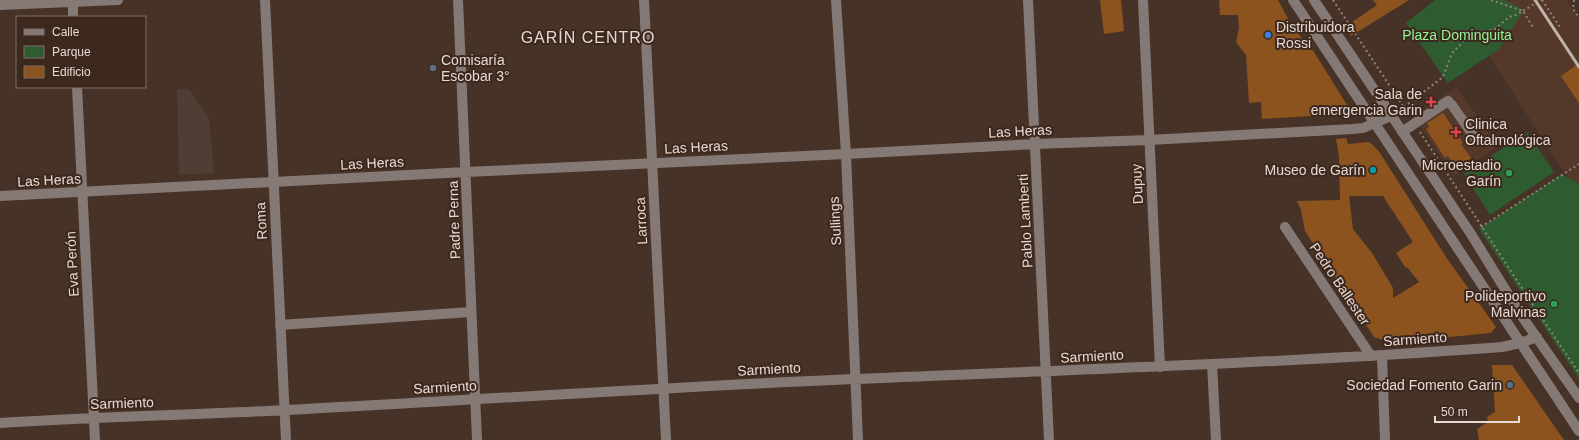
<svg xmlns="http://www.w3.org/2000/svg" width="1579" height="440" viewBox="0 0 1579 440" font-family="Helvetica,sans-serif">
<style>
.built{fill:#54392a}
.education{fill:#4f3e33}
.green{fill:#2e5c30}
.building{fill:#8d531e;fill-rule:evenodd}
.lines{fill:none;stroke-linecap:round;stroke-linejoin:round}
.path{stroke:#938178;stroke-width:2;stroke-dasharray:2 3;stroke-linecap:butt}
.minor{stroke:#857975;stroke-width:10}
.rail{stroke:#c1b2aa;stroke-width:3}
.shop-dot{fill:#3f7fe0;stroke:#3c281d;stroke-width:1.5}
.service-dot{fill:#5c6f8a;stroke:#3c281d;stroke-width:1.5}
.health-dot{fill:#e0444e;stroke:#3c281d;stroke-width:1.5}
.culture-dot{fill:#0f9aa8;stroke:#3c281d;stroke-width:1.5}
.leisure-dot{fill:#2e9e5b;stroke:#3c281d;stroke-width:1.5}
.labels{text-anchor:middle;stroke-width:4;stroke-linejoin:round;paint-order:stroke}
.poi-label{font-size:14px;fill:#e6d9d2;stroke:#3c281d;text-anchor:end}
.park-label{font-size:14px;fill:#94f597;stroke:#3c281d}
.street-label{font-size:14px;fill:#e6d9d2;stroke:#3c281d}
.quarter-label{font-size:16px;letter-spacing:1px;fill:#e6d9d2;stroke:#3c281d}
</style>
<rect width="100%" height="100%" fill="#473227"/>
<path class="built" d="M1503 0H1566L1579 17V184L1566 175 1489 56 1498 50Z
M1457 87 1498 146 1454 176 1414 117Z"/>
<path class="education" d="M177 89H189L209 118 214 173 179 175Z"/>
<path class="green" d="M1435 0H1504L1524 10 1498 50 1448 83 1406 23Z
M1527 132 1554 172 1490 215 1464 174Z
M1562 174 1579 184V379L1479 229Z"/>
<path class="building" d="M1100 0H1121L1124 31 1104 34Z
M1219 0H1278L1293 28 1314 52 1349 108 1345 114 1262 119 1261 102 1249 103 1246 55 1236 42 1239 28 1238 15H1220Z
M1373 0H1409L1351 36 1345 27 1377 5Z
M1579 63V103L1561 76Z
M1443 113 1463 143 1461 144 1471 158 1457 168 1448 156 1445 158 1426 129 1429 127 1427 123Z
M1346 138 1348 144 1369 142 1373 145 1380 153 1446 257 1496 327 1491 333 1450 337 1394 338 1383 340 1374 337 1305 231 1301 210 1297 201 1340 200 1339 156 1336 139ZM1349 196H1383L1413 242 1396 253 1406 268 1407 267 1419 282 1393 298V288L1372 253 1353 229Z
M1492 365H1512L1564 440H1479L1477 429 1488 422 1487 417 1495 412Z"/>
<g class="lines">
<path class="path" d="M1333 0 1409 115
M1491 0 1523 11 1533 27
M1542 0 1560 27
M1574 0 1573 9 1579 17
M1400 110 1443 77 1452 53 1464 41 1473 34 1495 29 1509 17 1516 15 1541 0
M1420 132 1533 305 1579 373
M1481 227 1579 164"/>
<path class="minor" d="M73 0V17
M265 0 286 440
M458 0 477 440
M644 0 666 440
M836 0 846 154 858 440
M1028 0 1049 440
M1143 0 1160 367
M1293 0 1579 431
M1314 0 1471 234 1521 315 1579 398
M0 5 118 0
M77 87 95 440
M1402 132 1448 101 1452 105 1475 138
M0 196 466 172 846 154 1035 144 1149 140 1352 129 1363 128 1391 116
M1285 227 1371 356
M280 325 471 312
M1382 356 1385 440
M1212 364 1216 440
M0 423C96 417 191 415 287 410 476 400 664 387 853 379 1069 370 1286 363 1502 347L1520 343 1537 337"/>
<path class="rail" d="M1535 0 1579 67"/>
</g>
<circle class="shop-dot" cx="1268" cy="35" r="4"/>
<g class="service-dot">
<circle cx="433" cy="68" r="4"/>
<circle cx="1510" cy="385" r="4"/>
</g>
<g class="health-dot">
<path d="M1429 96h4v4h4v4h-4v4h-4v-4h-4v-4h4z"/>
<path d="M1454 126h4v4h4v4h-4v4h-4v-4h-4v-4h4z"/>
</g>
<circle class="culture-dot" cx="1373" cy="170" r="4"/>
<g class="leisure-dot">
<circle cx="1509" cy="173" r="4"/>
<circle cx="1554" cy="304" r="4"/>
</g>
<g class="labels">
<g class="poi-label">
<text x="1276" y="32" text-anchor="start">Distribuidora<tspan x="1276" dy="16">Rossi</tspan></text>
<text x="441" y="65" text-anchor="start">Comisaría<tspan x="441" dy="16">Escobar 3°</tspan></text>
<text x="1422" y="99">Sala de<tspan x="1422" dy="16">emergencia Garin</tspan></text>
<text x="1465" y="129" text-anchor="start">Clinica<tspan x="1465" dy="16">Oftalmológica</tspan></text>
<text x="1501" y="170">Microestadio<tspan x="1501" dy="16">Garín</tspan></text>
<text x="1365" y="175">Museo de Garín</text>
<text x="1546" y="301">Polideportivo<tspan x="1546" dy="16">Malvinas</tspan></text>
<text x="1502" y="390">Sociedad Fomento Garin</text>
</g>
<g class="park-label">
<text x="1457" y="40">Plaza Dominguita</text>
</g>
<g class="street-label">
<text transform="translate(1020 131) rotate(-3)" y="5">Las Heras</text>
<text transform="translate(696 147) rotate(-3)" y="5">Las Heras</text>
<text transform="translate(372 163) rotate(-3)" y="5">Las Heras</text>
<text transform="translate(49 180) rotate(-3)" y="5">Las Heras</text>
<text transform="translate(1137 184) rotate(-93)" y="5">Dupuy</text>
<text transform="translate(454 220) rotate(-92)" y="5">Padre Perna</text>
<text transform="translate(261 221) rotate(-93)" y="5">Roma</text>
<text transform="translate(641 221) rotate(-93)" y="5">Larroca</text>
<text transform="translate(835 221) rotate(-93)" y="5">Sullings</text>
<text transform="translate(1025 221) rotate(-93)" y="5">Pablo Lamberti</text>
<text transform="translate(72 264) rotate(-93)" y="5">Eva Perón</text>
<text transform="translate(1340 284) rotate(56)" y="5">Pedro Ballester</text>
<text transform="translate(1415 339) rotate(-4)" y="5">Sarmiento</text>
<text transform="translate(1092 356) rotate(-3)" y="5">Sarmiento</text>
<text transform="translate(769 369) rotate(-3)" y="5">Sarmiento</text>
<text transform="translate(445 387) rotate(-3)" y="5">Sarmiento</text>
<text transform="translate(122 403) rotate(-2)" y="5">Sarmiento</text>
</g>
<g class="quarter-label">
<text x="588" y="43">GARÍN CENTRO</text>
</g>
</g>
<rect x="16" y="16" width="130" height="72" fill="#3c281d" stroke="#806f65"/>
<rect x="24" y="29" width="20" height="6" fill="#857975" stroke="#806f65"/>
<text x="52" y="36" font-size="12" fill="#e6d9d2">Calle</text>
<rect x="24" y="46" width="20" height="12" fill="#2e5c30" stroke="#806f65"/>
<text x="52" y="56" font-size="12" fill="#e6d9d2">Parque</text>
<rect x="24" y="66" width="20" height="12" fill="#8d531e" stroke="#806f65"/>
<text x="52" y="76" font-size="12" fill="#e6d9d2">Edificio</text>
<path d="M1435 416v6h84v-6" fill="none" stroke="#e6d9d2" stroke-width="2"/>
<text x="1441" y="416" font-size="12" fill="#e6d9d2" stroke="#3c281d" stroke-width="3" paint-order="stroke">50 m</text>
</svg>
